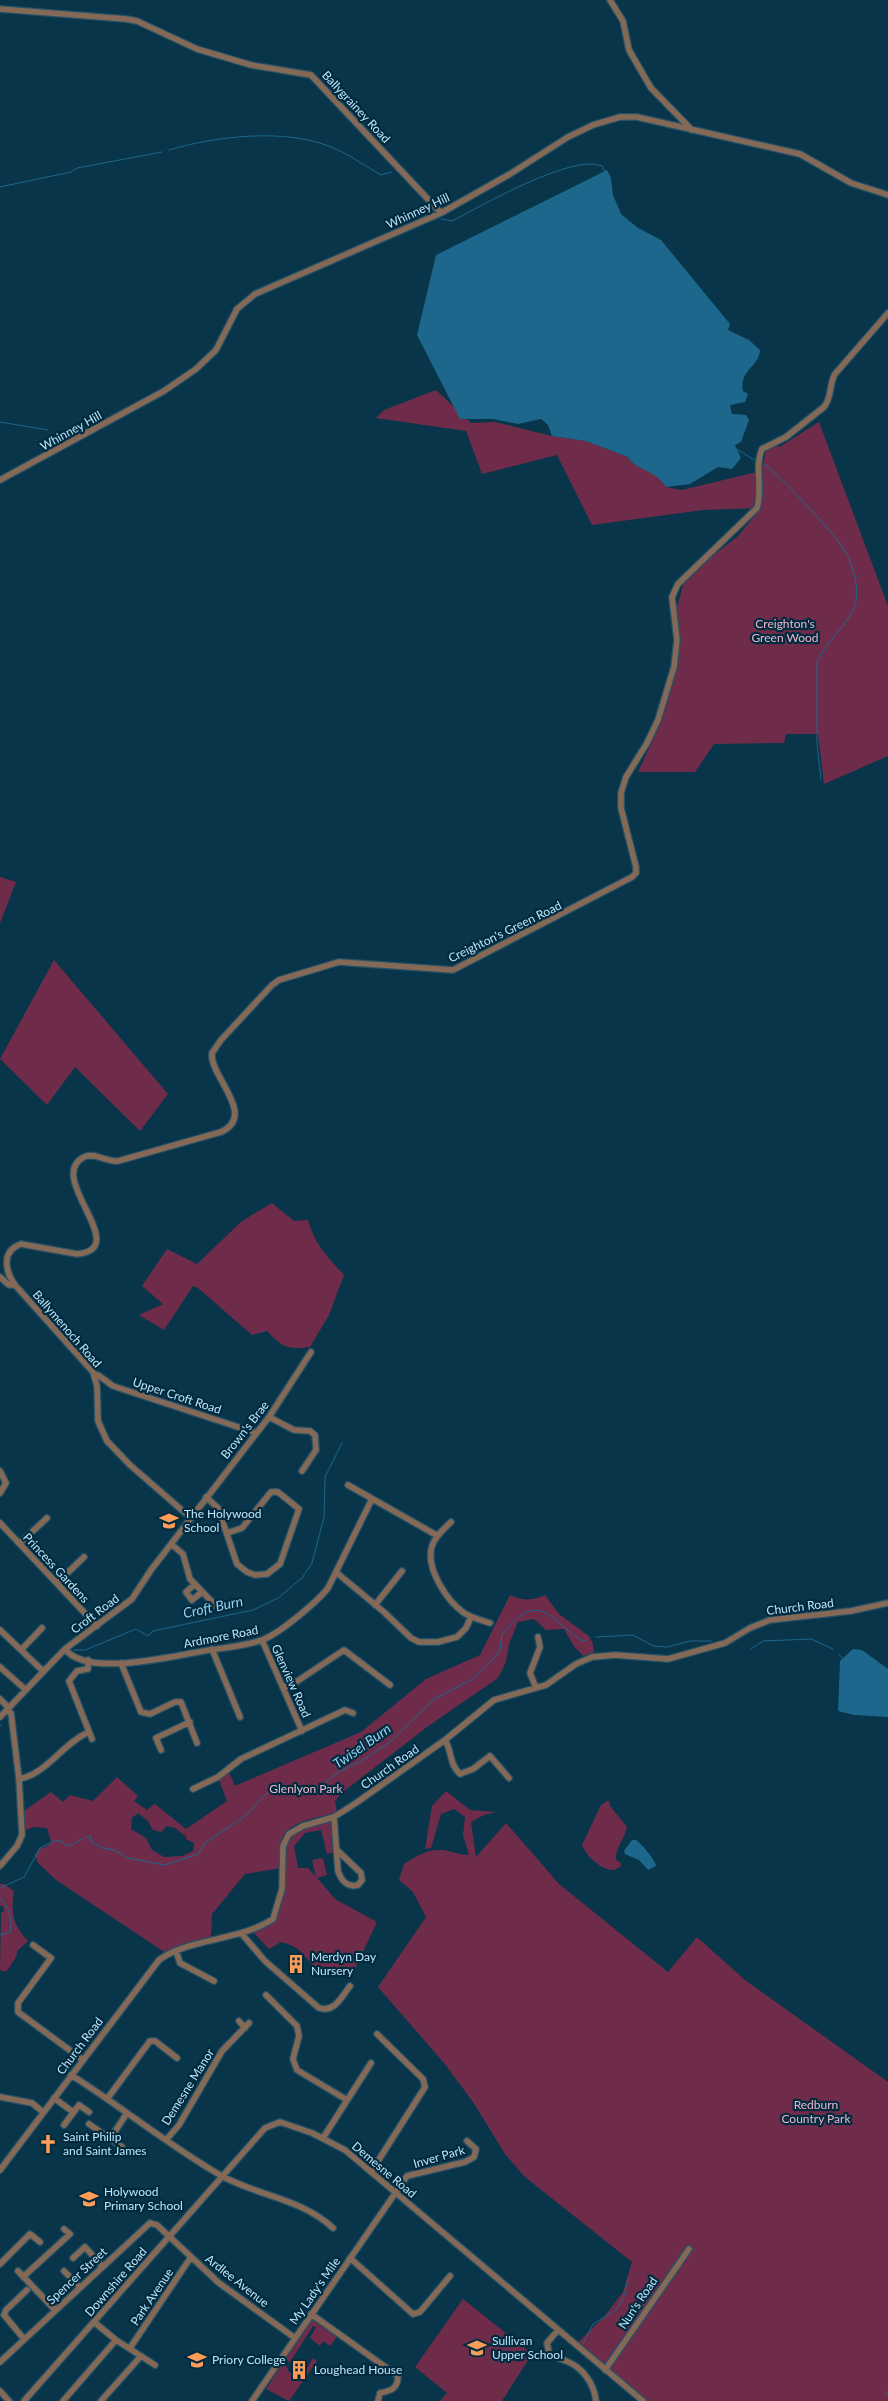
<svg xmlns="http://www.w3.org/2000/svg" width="888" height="2401" viewBox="0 0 888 2401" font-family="Lato,sans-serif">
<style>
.green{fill:#6f2c4a;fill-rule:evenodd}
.water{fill:#1c678b}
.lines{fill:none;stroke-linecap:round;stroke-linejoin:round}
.stream{stroke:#1c678b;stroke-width:1}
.minor-casing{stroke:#265166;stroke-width:8}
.minor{stroke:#846957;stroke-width:5.5}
.labels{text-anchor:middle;stroke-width:4.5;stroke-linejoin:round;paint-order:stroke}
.street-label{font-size:12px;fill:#bfe4fa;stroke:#002b3f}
.park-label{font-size:12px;fill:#efb5cb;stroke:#002b3f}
.poi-label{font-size:12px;fill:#bfe4fa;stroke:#002b3f;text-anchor:start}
.water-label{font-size:14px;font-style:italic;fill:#98cfef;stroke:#002b3f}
</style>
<rect width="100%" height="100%" fill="#09354a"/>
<path class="green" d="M436 390 471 423 495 422 552 436 586 441 628 457 631 462 660 477 666 487 682 490 761 471 767 448 781 446 819 422 888 606V756L824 784 818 734H786L784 743 714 744 695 772H638L661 722 678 664 680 635 676 611 683 585 700 566 738 536 761 508 703 510 592 525 557 455 482 474 466 431 376 418 384 410Z
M0 877 16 882 0 923Z
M54 960 168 1094 140 1131 75 1067 47 1105 0 1059Z
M272 1203 294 1221 308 1220C315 1245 327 1256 344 1275L329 1315 310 1347C287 1350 282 1347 267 1331L252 1335 198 1288 193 1286 164 1330 139 1315 163 1304 142 1286 167 1249 197 1264 242 1221Z
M510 1595C523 1601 531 1601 545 1595L559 1614 589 1636 593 1644 594 1652 583 1656 573 1645 564 1629 546 1630 534 1619 518 1622 509 1644 506 1662 498 1678 427 1727 343 1792 335 1801 337 1813C323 1816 284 1822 282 1840 280 1849 281 1859 281 1868L245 1874 212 1914 211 1939 166 1953 56 1880 38 1863 35 1855 40 1848 46 1847 51 1842 47 1828 33 1827 24 1831 21 1813 51 1792 63 1802 70 1795 93 1801 117 1777 138 1796 134 1801 147 1810 155 1804 186 1829 227 1801 218 1777 228 1770 235 1786 361 1732 426 1679 480 1655ZM138 1813 148 1821 153 1830 161 1832 167 1826 175 1828 185 1836 186 1831V1839L194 1843 193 1851 182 1856 164 1857 152 1850 146 1838 131 1829 132 1818Z
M446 1791 470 1810 496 1812 484 1815 471 1822 476 1857 506 1823 559 1884 668 1972 697 1937 745 1980 888 2082V2401H643L575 2345 604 2317 623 2292 632 2262 525 2177 505 2154 473 2102 444 2063 378 1987 426 1917 413 1892 399 1880 404 1864C415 1857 427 1849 441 1850 449 1850 459 1855 469 1855L463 1835 465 1817 454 1809 441 1814 431 1848 425 1849 432 1806Z
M607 1801H609L610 1806 627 1827C625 1839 615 1847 616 1860L620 1862 621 1866 615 1870C602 1871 586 1856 582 1845L601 1805Z
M330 1820 334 1852 327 1854 321 1830 305 1833 294 1846 298 1868H308L316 1877 312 1860 323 1858 327 1875 317 1878 335 1899 377 1922 351 1977C338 1977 329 1970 316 1968 302 1955 302 1947 281 1942L269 1949 253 1932 276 1920 282 1897 285 1842 294 1832Z
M0 1884H4L14 1891C11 1914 12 1923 28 1941L18 1950 15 1959 6 1972 0 1970 1 1913 4 1911 3 1906H0Z
M463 2299 532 2354 502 2401H440L447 2393 415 2367Z
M312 2317 339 2334 330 2346 323 2341 320 2346 310 2338 316 2327 313 2326 290 2362 285 2360Z
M313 2358 317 2361 289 2401 266 2389 284 2361 289 2372 301 2380Z"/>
<path class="water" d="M607 170 611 178 613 195 621 214 638 228 661 240 730 324 728 330 749 340 760 350C759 368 739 369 743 391L748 394 745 402 730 405 732 414 746 415 749 420 741 442 735 445 741 458 732 469 718 467 690 484 666 487C655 469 636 471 628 457L586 441 552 436 548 425 541 419 518 424 493 419H460L417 335 436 255Z
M853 1649 862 1650 888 1669V1717L854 1715 838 1711 840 1661Z
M632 1840H636C641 1843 656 1861 656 1866L648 1870 639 1860 625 1854 624 1851Z"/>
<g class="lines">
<path class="stream" d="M169 150C216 136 285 128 331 147 347 153 365 166 381 175L392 172
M0 187 71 172 77 168 162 152
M441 219 452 221C481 206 573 153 602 166L605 172
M0 422 48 430
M738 450 756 461
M764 464C778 473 839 538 846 553 853 566 860 591 855 605 846 628 826 641 817 662V744L821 779
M596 1637 633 1635 653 1646 667 1647 690 1641H711
M751 1649 763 1641 811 1639 833 1649
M74 1650H85L136 1629 148 1636 153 1631 253 1610 278 1598 302 1578 312 1563 324 1517 325 1477 342 1443
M838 1654 843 1658
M0 1726 2 1724
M0 1888 24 1877 40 1848 54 1841H61L67 1846C77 1844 80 1838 90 1836L91 1842 103 1848 114 1850 128 1858 165 1865 198 1854 205 1843 245 1816 271 1789 279 1786 288 1787 301 1793 325 1783 340 1771 360 1762 390 1742 434 1699 471 1680 496 1656 500 1650 502 1634C541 1588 547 1619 583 1641L587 1640
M0 1898C9 1906 13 1921 10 1932L0 1935
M583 2344 593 2324 616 2310 623 2299 628 2279
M886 2395 888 2392"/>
<g class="minor-casing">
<path id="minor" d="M610 0 623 21 629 50 651 88 692 130
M0 9 126 19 137 21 197 49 251 65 311 75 441 213
M0 480 164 391 196 369 216 350 237 309 255 294 441 213 510 174 568 137 593 125 620 117H637L800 154 851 183 888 195
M0 1277 9 1285H15
M95 1375H98L113 1386 256 1433
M269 1417 294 1430 310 1431 315 1435 316 1450 302 1471
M0 1471 6 1483 0 1493
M348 1485 438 1536
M206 1497 218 1508 237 1564 247 1572 255 1575 267 1574 280 1564 299 1509 278 1492H271L242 1528 227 1533
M191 1518 130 1465 107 1441 98 1421 97 1386 93 1372 15 1285C5 1271 1 1251 21 1244L77 1254C134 1249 44 1177 84 1157 94 1152 107 1162 118 1161L221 1132C258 1115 209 1076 212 1053L221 1040 272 985 279 980 339 962 453 970 632 877 636 873V867L621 808V793L626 777 647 743 658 720 674 667 677 640 672 597 678 584 757 508C763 489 754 467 762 449L786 437 824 407C832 398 829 384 835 374L888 313
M451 1522C444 1529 435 1536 432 1546 425 1568 447 1601 464 1613 472 1618 481 1620 490 1623
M0 1523 97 1626
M20 1543 47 1518
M171 1544 183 1554 190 1579 219 1609
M337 1573 384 1612 411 1638 419 1642H438L457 1637 466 1628 471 1617
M57 1583 84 1557
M195 1584 186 1592 192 1600 202 1592
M375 1605 402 1571
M0 1630 43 1671
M262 1640 302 1731
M65 1649C86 1677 168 1657 198 1652 219 1648 243 1647 262 1640 279 1634 317 1602 328 1588L372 1499
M212 1649 240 1717
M21 1650 42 1628
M88 1660V1669L77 1671 69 1681 92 1739
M121 1663 141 1712 150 1714 175 1702H181L197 1743
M0 1667 26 1690
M283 1688 296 1682 344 1650 390 1685
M536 1688 530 1673 540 1647 538 1637
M0 1699 9 1708
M0 1717 65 1649 132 1599 151 1570 269 1417 311 1352
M445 1740C452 1751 449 1764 460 1774L473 1769 490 1756 509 1778
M161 1750 156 1738 190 1722
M19 1779C47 1774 63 1743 89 1732
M193 1789 218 1777 241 1759 345 1710 353 1713
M334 1817 338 1871C341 1880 347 1888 358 1885L362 1880 361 1873 337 1850
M0 1866 17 1846 22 1835 19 1779 11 1713 7 1710
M241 1933 265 1961 319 2008C335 2013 342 1996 350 1986
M33 1945 51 1958 18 2003V2012L83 2060
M176 1951 180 1963 214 1981
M266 1995 297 2026 299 2036 293 2059 297 2070 347 2100
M239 2021 245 2028
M71 2075C122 2107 168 2145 220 2175 257 2196 301 2198 333 2228
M0 2097 32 2103 43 2112
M54 2098 73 2112
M107 2099 150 2041H155L177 2058
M89 2124 122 2147
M64 2125 79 2105 89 2112
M323 2138 371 2063
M110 2139 127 2113
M166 2140 179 2125 222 2051 249 2023
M0 2170 159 1960C189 1938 240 1941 273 1919L282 1889 283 1846 289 1834 303 1826 334 1817 356 1803 445 1740 494 1700 546 1685 576 1664 592 1657 615 1655 668 1659 725 1643 750 1628 770 1620 851 1611 888 1603
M371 2172 425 2087 423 2079 377 2034
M73 2258 85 2247 102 2266
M350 2258 413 2314 420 2312 450 2276
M0 2264 30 2234 40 2242
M18 2271 55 2310
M64 2271 80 2287
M23 2277 70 2234 64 2229
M311 2314 398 2376C398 2389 390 2391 380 2393L378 2401
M94 2322 116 2340 155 2365
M558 2330 547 2343 549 2353C554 2358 560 2358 566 2361 583 2367 594 2384 596 2401
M24 2339 4 2315 6 2310 27 2290
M130 2348 191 2257
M0 2362 150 2223 157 2225 219 2283 295 2338
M605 2370 689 2249
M0 2391 9 2401
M24 2401 265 2128 280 2122 312 2133 345 2150 643 2401
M63 2401 116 2340
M101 2401 141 2356
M252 2401 407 2176 465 2162 474 2157 476 2149 467 2141"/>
</g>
<use href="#minor" class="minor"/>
</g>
<defs>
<g id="school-bare" transform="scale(1.5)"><path d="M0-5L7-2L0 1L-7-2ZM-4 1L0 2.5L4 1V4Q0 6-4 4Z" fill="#fd9c56" stroke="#002b3f" stroke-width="2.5" paint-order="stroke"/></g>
<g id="building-bare" transform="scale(1.5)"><path d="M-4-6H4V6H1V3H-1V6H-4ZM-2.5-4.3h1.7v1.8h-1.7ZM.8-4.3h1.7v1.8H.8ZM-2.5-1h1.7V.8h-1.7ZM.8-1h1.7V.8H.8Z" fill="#fd9c56" stroke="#002b3f" stroke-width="2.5" paint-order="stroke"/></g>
<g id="church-bare" transform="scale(1.5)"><path d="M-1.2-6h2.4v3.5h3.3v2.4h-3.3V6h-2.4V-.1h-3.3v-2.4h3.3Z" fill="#fd9c56" stroke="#002b3f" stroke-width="2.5" paint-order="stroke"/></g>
</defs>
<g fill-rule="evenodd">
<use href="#school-bare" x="169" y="1521"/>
<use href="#building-bare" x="296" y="1964"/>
<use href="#church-bare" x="48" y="2144"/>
<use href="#school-bare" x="89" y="2199"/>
<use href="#school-bare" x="477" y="2348"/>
<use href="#school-bare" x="197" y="2360"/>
<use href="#building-bare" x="299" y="2370"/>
</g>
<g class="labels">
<g class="street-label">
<text transform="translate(356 107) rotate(47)" y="4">Ballygrainey Road</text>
<text transform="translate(418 211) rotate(-25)" y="4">Whinney Hill</text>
<text transform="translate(71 431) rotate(-29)" y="4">Whinney Hill</text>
<text transform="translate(505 932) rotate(-26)" y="4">Creighton's Green Road</text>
<text transform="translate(67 1329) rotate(49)" y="4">Ballymenoch Road</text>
<text transform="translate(177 1396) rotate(18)" y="4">Upper Croft Road</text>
<text transform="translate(245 1430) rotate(-52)" y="4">Brown's Brae</text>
<text transform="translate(56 1568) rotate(47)" y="4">Princess Gardens</text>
<text transform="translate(800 1607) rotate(-7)" y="4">Church Road</text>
<text transform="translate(95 1614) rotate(-37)" y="4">Croft Road</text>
<text transform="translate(221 1637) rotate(-11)" y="4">Ardmore Road</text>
<text transform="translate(291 1681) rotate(66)" y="4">Glenview Road</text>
<text transform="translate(390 1767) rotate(-35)" y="4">Church Road</text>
<text transform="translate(80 2046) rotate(-53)" y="4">Church Road</text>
<text transform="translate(188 2087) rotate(-58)" y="4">Demesne Manor</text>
<text transform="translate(439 2157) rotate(-16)" y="4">Inver Park</text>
<text transform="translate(384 2170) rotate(40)" y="4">Demesne Road</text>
<text transform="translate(77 2276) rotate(-43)" y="4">Spencer Street</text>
<text transform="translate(237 2281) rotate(38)" y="4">Ardlee Avenue</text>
<text transform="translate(116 2282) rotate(-49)" y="4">Downshire Road</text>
<text transform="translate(315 2291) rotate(-55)" y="4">My Lady's Mile</text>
<text transform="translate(152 2297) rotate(-56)" y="4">Park Avenue</text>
<text transform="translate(638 2303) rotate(-56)" y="4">Nun's Road</text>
</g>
<g class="park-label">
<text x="785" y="628">Creighton's<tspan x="785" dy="14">Green Wood</tspan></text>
<text x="306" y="1793">Glenlyon Park</text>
<text x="816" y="2109">Redburn<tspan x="816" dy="14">Country Park</tspan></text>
</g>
<g class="poi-label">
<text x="184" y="1518">The Holywood<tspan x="184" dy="14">School</tspan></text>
<text x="311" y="1961">Merdyn Day<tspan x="311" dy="14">Nursery</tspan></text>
<text x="63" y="2141">Saint Philip<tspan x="63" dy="14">and Saint James</tspan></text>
<text x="104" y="2196">Holywood<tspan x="104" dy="14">Primary School</tspan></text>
<text x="492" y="2345">Sullivan<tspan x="492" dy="14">Upper School</tspan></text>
<text x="212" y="2364">Priory College</text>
<text x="314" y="2374">Loughead House</text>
</g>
<g class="water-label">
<text transform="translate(213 1607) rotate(-12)" y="5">Croft Burn</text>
<text transform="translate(362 1746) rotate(-35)" y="5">Twisel Burn</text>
</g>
</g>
</svg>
